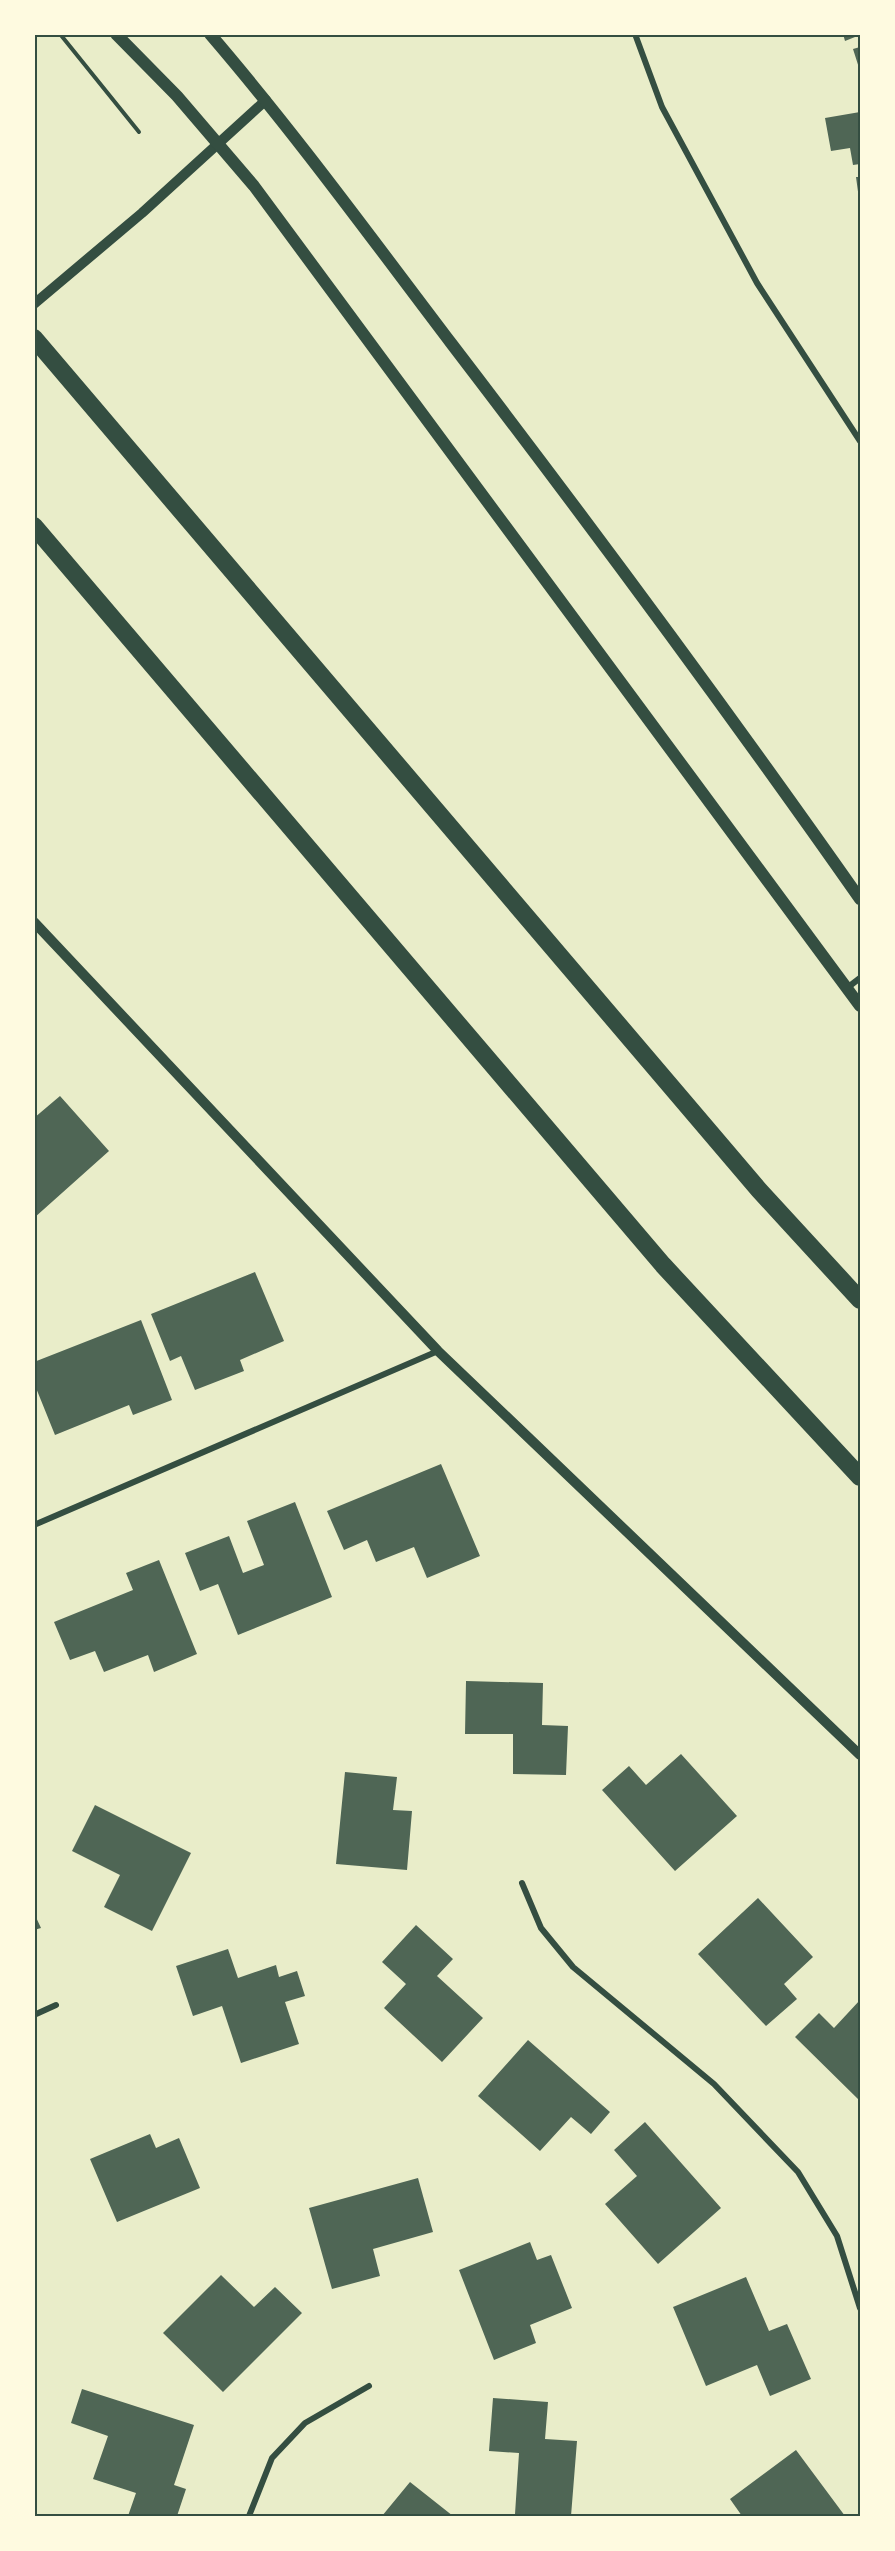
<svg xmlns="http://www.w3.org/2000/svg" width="895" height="2551" viewBox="0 0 895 2551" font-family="Lato,sans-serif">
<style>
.building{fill:#4f6655}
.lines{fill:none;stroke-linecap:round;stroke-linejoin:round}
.path{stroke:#344e41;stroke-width:4}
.minor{stroke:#344e41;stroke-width:6}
.tertiary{stroke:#344e41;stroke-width:10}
.secondary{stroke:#344e41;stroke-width:12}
.motorway{stroke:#344e41;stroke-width:18}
.neatline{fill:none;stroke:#344e41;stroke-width:2}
</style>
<rect width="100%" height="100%" fill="#e9edc9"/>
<path class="building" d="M843 34H860V35L845 41Z
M860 47V71L853 49Z
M860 112V164L853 165 850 148 831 151 825 118Z
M856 177H860V199H859Z
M60 1096 109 1151 34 1218V1118Z
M255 1272 284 1341 240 1360 244 1371 195 1390 181 1356 170 1361 151 1314Z
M141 1320 172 1400 133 1415 129 1405 55 1435 34 1383V1362Z
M441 1464 480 1556 427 1578 414 1547 376 1562 367 1540 344 1550 327 1511Z
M295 1502 332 1597 238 1635 218 1584 200 1591 185 1553 229 1536 243 1573 264 1565 247 1521Z
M159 1560 197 1654 154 1672 148 1655 104 1672 95 1651 70 1660 54 1622 133 1590 126 1573Z
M466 1681 543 1683 542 1725 568 1726 566 1775 513 1774V1734H465Z
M681 1754 737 1816 675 1871 602 1790 629 1766 646 1785Z
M345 1772 397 1777 393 1810 412 1811 407 1870 336 1864Z
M95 1805 191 1853 152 1931 104 1907 120 1875 72 1851Z
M758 1898 813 1957 784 1984 797 1999 766 2026 698 1954Z
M34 1913 41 1928 34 1930Z
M416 1925 453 1959 437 1976 483 2018 442 2062 384 2008 406 1984 382 1962Z
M228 1949 238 1978 276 1965 279 1977 297 1971 305 1996 285 2002 299 2044 241 2063 222 2006 193 2016 176 1966Z
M860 2000V2101L795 2037 819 2013 834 2028Z
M528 2040 610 2112 591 2134 571 2117 540 2151 478 2096Z
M645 2122 721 2208 658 2264 605 2204 637 2176 614 2150Z
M150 2134 156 2148 179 2138 200 2188 117 2222 90 2159Z
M418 2178 433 2232 373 2249 380 2276 332 2289 309 2208Z
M530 2242 537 2260 551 2255 572 2308 530 2325 536 2343 494 2360 459 2270Z
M221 2275 254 2307 275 2287 302 2313 223 2392 163 2333Z
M746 2277 769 2331 787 2324 811 2379 770 2396 757 2365 706 2386 673 2307Z
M82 2389 194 2425 174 2485 186 2489 177 2516H128L136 2493 93 2479 108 2436 71 2423Z
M493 2398 548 2402 545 2439 577 2441 571 2516 515 2514 519 2453 489 2451Z
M796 2450 845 2516H742L730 2499Z
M410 2482 453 2516H382Z"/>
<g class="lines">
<path class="path" d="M60 34 139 132"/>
<path class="minor" d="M635 34 662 107 757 283 860 441
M847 988 860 978
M34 1525 438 1351
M522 1883 541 1928 573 1967 714 2084 798 2172 837 2236 860 2308
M34 2015 56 2005
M249 2516 272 2458 305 2423 369 2386"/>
<path class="tertiary" d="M34 304 142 213 266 100
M34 922 438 1351 860 1755"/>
<path class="secondary" d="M116 34 177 96 254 186 860 1006
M210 34C295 133 372 239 451 343 591 526 728 711 860 899"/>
<path class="motorway" d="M34 338 759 1190 860 1300
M34 526 663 1265 860 1477"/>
</g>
<rect width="895" height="2551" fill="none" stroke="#fefae0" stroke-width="72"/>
<rect x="36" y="36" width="823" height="2479" class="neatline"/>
</svg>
